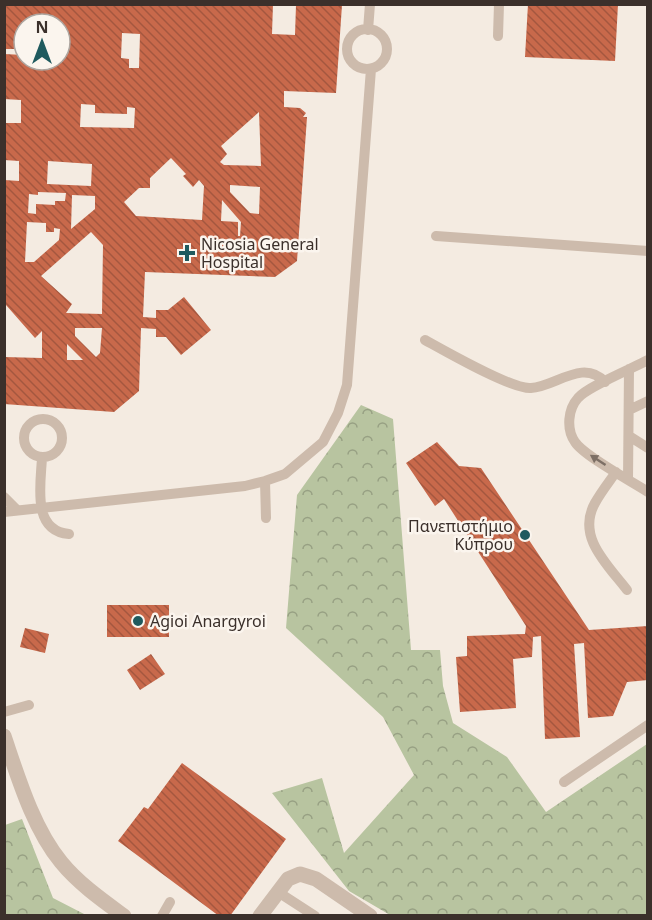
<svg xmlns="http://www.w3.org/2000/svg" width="652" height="920" viewBox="0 0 652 920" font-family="'Noto Sans',sans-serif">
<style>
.forest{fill:url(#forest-crowns)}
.building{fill:url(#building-back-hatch);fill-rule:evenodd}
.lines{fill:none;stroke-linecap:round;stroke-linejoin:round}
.service{stroke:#cdbbac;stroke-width:10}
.minor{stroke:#cdbbac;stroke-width:15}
.oneway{fill:#7d6f65}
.poi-dot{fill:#1f5a5e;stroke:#fbf5ee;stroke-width:2}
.labels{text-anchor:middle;stroke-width:5;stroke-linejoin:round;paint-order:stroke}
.poi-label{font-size:16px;fill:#3b302b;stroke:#fbf5ee;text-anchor:start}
</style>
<defs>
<pattern id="forest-crowns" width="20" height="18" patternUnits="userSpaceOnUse" patternTransform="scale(1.5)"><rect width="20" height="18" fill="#b8c4a0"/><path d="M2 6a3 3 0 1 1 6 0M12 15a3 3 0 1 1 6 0" fill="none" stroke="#97a083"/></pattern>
<pattern id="building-back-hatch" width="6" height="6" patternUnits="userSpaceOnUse" patternTransform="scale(1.5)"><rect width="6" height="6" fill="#c8694b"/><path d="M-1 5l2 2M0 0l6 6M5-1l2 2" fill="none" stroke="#a4573f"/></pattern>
</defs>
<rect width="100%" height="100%" fill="#f4ebe1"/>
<path class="forest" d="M361 405 393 419 411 650H440L443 686 453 723 507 757 546 812 647 744V915H390L349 891 272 793 322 778 344 853 414 775 383 717 286 628 297 495Z
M22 819 53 898 86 915H5V825Z"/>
<path class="building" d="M5 4H273L272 34 295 35 296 5H342L336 93 284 91V107L300 108 306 113 303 117H307L297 261 275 277 145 272 143 317 156 318V310H168L184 297 211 330 181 355 166 337H156V329L141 328 139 391 114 412 4 404V357L42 358V331L35 338 6 305 4 306V180L19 181V161L4 160V123H21V100L4 99V54L24 55V60H60V24H24V33H19L18 49H5ZM122 33 140 34 139 68H129V59L121 58ZM81 104 95 105V113L127 114V107L135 108 134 128 80 127ZM259 112 261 166 224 165 220 162 227 154 221 146ZM171 158 186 174 183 176 193 187 199 180 204 186 202 220 136 216 124 202 139 188H150V178ZM48 161 92 164 91 186 47 184ZM230 185 260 187 259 214 250 213 230 192ZM38 192 66 193 65 201H55V205L36 204V214L28 213 29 194 38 195ZM72 195 95 196V209L71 229ZM222 200 241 222 240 236H238V222L221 221ZM27 222 46 223V232H54V228L60 229 59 240 34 262H25ZM91 232 103 245 102 314 66 313 72 304 41 276ZM75 328H102L100 353 96 357 75 336ZM67 344 83 360H67Z
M528 4H618L615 61 525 57Z
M437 442 459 466 481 468 589 630 648 626V680L627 682 613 716 588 718 584 643 574 644 580 737 545 739 541 636 533 637 532 657 513 659 516 708 460 712 456 657 467 656V636L525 634 526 626 444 499 435 506 406 463Z
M107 605H169V637H107Z
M25 628 49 634 45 653 20 647Z
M151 654 165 674 140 690 127 670Z
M182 763 286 839 230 916H219L118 841 144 807 148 809Z"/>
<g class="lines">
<path class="service" d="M347 49a20 20 0 1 1 40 0a20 20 0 1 1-40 0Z
M368 30 370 4
M498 36 499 4
M436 236 648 251
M425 340C445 351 513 390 531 388 555 387 583 358 605 382
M648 360C633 368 587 387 578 398 568 409 566 429 575 442 584 456 631 481 648 492
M629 410 648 401
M24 438a19 19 0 1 1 38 0a19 19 0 1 1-38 0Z
M629 436 648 448
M42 457C41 483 31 531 69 534
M616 472C609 482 601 492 595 503 576 537 608 565 627 590
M628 480 629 369
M265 481 266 518
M4 497 17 510
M4 512 245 486 265 481 285 474 323 442 338 413 347 385 371 69
M4 712 29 705
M564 782 648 725
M278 892 315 916
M162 916 170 902"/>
<path class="minor" d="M4 736C18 777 33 828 61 862 78 883 102 900 124 916
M260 916 288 879 300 874 316 879 370 916"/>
</g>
<defs><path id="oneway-solid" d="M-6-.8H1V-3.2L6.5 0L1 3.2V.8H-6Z" transform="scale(1.5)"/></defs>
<use class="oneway" href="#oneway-solid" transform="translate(598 460) rotate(-147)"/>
<g class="poi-dot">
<path d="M184 244h6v6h6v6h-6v6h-6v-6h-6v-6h6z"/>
<circle cx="525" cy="535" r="6"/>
<circle cx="138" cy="621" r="6"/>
</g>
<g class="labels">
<g class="poi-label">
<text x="201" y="250">Nicosia General<tspan x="201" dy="18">Hospital</tspan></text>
<text x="513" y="532" text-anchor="end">Πανεπιστήμιο<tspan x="513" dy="18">Κύπρου</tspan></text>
<text x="150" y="627">Agioi Anargyroi</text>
</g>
</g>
<rect width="652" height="920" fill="none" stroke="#3b302b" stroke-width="12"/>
<g transform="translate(42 42)"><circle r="28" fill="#fbf5ee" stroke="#aea6a0" stroke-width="1.5"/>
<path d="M0-4.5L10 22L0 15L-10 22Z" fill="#1f5a5e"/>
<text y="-9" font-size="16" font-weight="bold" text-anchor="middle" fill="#3b302b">N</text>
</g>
</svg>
